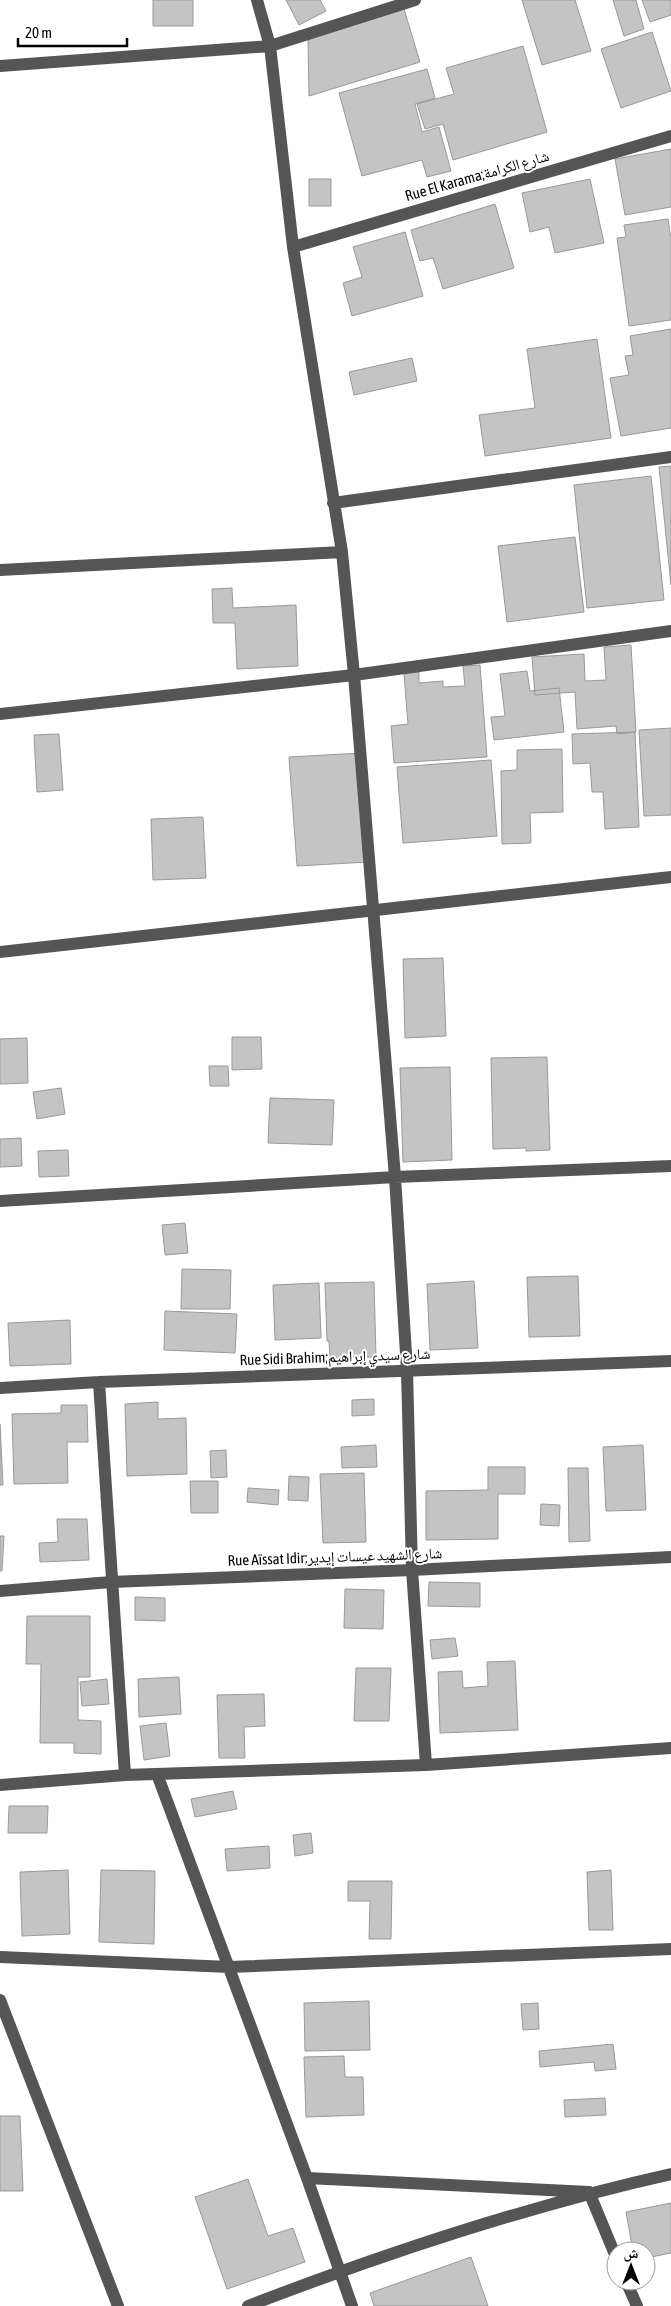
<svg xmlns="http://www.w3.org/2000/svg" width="671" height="2306" viewBox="0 0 671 2306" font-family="'Asap Condensed','Noto Naskh Arabic',sans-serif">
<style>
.building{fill:#c4c4c4;stroke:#999}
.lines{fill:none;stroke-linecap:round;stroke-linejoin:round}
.minor{stroke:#555;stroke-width:12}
.labels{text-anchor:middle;stroke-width:4;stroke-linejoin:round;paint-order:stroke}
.street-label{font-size:15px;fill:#000;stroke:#fff}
</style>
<rect width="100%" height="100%" fill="#fff"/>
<path class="building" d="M153 0H193V26H153Z
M286 0H320L326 11 299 25Z
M522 0H575L591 51 542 65Z
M613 0H636L644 29 624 36Z
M642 0H671V15L650 22Z
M404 9 420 62 309 96 308 39Z
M652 32 671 91 621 108 601 49Z
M523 46 547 132 453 160 443 124 425 129 417 104 454 94 446 68Z
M427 69 435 98 415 104 422 132 439 127 451 171 427 177 422 160 362 176 339 93Z
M671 149V207L625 215 615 159Z
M309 179H331V206H309Z
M590 179 604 243 555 253 549 227 530 232 522 193Z
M495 204 514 268 443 289 433 258 420 261 411 230Z
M668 219 671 239V320L629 326 617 238 626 237 624 225Z
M405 232 423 296 352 316 343 283 362 277 353 247Z
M671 329V428L621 436 610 378 629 375 625 356 633 355 630 336Z
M597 339 611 438 485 456 479 415 535 408 527 349Z
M412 358 417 381 354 395 349 372Z
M671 466V585L659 467Z
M651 476 664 600 587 608 574 485Z
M575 537 584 612 507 622 498 546Z
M232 588 233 608 296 605 298 666 237 669 235 623H213L212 589Z
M631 645 636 732 617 734 616 726 577 729 575 692 535 695 532 657 584 654 585 681 606 680 604 647Z
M480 665 487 757 394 763 391 726 408 724 404 674 419 672V683L443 681V687L465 686 463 666Z
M527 671 530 691 559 688 564 732 494 740 491 717 505 716 500 674Z
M671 728V815L644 816 639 730Z
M635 732 639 827 605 829 603 792H592L590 763 573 764 572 734Z
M59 734 63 790 37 792 34 735Z
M562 749 563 812 530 813 531 843 502 844 501 771 517 770V750Z
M361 753 368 862 297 866 289 757Z
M491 760 497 836 403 843 397 767Z
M203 817 206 878 153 880 151 819Z
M443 958 446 1036 405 1038 403 959Z
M232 1037H261L262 1069 232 1070Z
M27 1038 28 1083 0 1084V1039Z
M547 1057 550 1150 526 1151V1148L493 1149 491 1058Z
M209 1066H228L229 1086H210Z
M450 1067 452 1160 403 1162 400 1068Z
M61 1088 65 1114 37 1119 33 1092Z
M270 1098 334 1100 332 1145 268 1143Z
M21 1138 22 1166 0 1167V1139Z
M68 1150 69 1176 39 1177 38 1151Z
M185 1223 188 1253 165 1255 162 1225Z
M182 1269 231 1270 230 1309H181Z
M578 1276 580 1336 529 1337 527 1277Z
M474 1281 478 1348 430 1350 427 1284Z
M374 1282 376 1357 330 1358 329 1341H327L325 1283Z
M319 1283 321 1338 275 1340 273 1285Z
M165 1311 237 1314 235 1353 164 1350Z
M70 1320 71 1364 10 1366 8 1323Z
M374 1399V1415L352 1416V1400Z
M158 1402V1419L186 1418 187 1474 127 1476 125 1404Z
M61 1405H87L88 1442H67L68 1483 14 1484 12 1414 61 1413Z
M0 1424 3 1485H0Z
M376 1445 377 1467 342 1468 341 1447Z
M643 1445 646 1510 606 1511 603 1447Z
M226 1450 227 1477 211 1478 210 1451Z
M488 1467H525V1494H498V1539L426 1540V1491L488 1490Z
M568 1468H588L590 1541 569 1542Z
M364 1473 366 1542 323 1543 320 1474Z
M289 1476 309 1477 308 1501 288 1500Z
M190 1481H218V1513H191Z
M248 1488 279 1490 278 1505 247 1502Z
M541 1504 560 1505 559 1526 540 1525Z
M57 1519H87L89 1560 40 1562 39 1543 58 1542Z
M0 1536H4L2 1571H0Z
M429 1582 480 1583V1607L428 1606Z
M345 1589 384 1590 383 1629 344 1628Z
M135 1597 165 1598V1621L135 1620Z
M27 1616H90V1677H78V1720L101 1721V1754L74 1753V1743H40L41 1664H26Z
M455 1638 458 1656 432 1659 430 1640Z
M515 1661 518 1730 440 1733 438 1672 462 1671 463 1688 488 1686 487 1662Z
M356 1668H391L389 1721H354Z
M179 1677 181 1714 139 1717 138 1679Z
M107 1679 109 1704 82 1706 80 1682Z
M264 1694 265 1726 244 1727 245 1758H219L217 1695Z
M166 1723 170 1756 144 1760 140 1726Z
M233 1791 237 1809 195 1817 191 1799Z
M9 1806H48L47 1833H8Z
M311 1833 313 1853 295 1856 293 1835Z
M269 1846 270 1868 227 1871 225 1849Z
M68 1870 70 1934 22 1936 20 1872Z
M101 1870 155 1871 154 1944 99 1942Z
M611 1870 613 1930H589L587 1872Z
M348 1881H392L391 1939H369L370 1901H348Z
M369 2001 370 2050 305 2051 304 2003Z
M538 2003 539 2029 523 2030 521 2004Z
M613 2044 616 2069 595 2071 594 2062 540 2067 539 2051Z
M344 2056 345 2077H363L364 2115 306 2117 304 2057Z
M605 2098 606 2115 565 2117 564 2100Z
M0 2116H20L23 2191H0Z
M248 2179 268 2236 293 2228 305 2262 227 2289 195 2197Z
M671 2203V2253L646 2258V2251H633L626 2212Z
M471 2257 488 2306H374L370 2293Z"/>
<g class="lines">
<path class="minor" d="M257 0 270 46 293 247 342 552 354 675 395 1177 407 1370 412 1570 426 1765
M0 66 270 46 415 0
M293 247 671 136
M333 503 671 457
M0 570 342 552
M0 714 354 675 671 631
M0 952 671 877
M0 1201 395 1177 671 1166
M99 1382 125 1775
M0 1388 99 1382 671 1361
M0 1591 111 1582 412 1570 671 1557
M157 1774 307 2178 352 2306
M0 1785 125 1775 426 1765 671 1748
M0 1957 229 1967 671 1949
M0 2000 118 2306
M307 2178 589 2192 616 2257
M626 2281 637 2306
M248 2306C386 2253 527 2206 671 2174"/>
</g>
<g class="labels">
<g class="street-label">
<text transform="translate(477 176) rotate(-16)" y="5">Rue El Karama;شارع الكرامة</text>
<text transform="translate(335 1357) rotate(-2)" y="5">Rue Sidi Brahim;شارع سيدي إبراهيم</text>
<text transform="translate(335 1557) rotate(-2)" y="5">Rue Aïssat Idir;شارع الشهيد عيسات إيدير</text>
</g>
</g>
<g transform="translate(631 2266)"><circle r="24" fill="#ffffff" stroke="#999999"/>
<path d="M0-4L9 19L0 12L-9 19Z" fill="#000000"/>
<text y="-8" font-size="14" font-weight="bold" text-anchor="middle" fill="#000000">ش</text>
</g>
<path d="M18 38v8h109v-8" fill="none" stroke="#000000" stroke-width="2.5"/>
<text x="25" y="38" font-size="15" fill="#000000" stroke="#ffffff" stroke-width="4" paint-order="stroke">20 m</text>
</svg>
